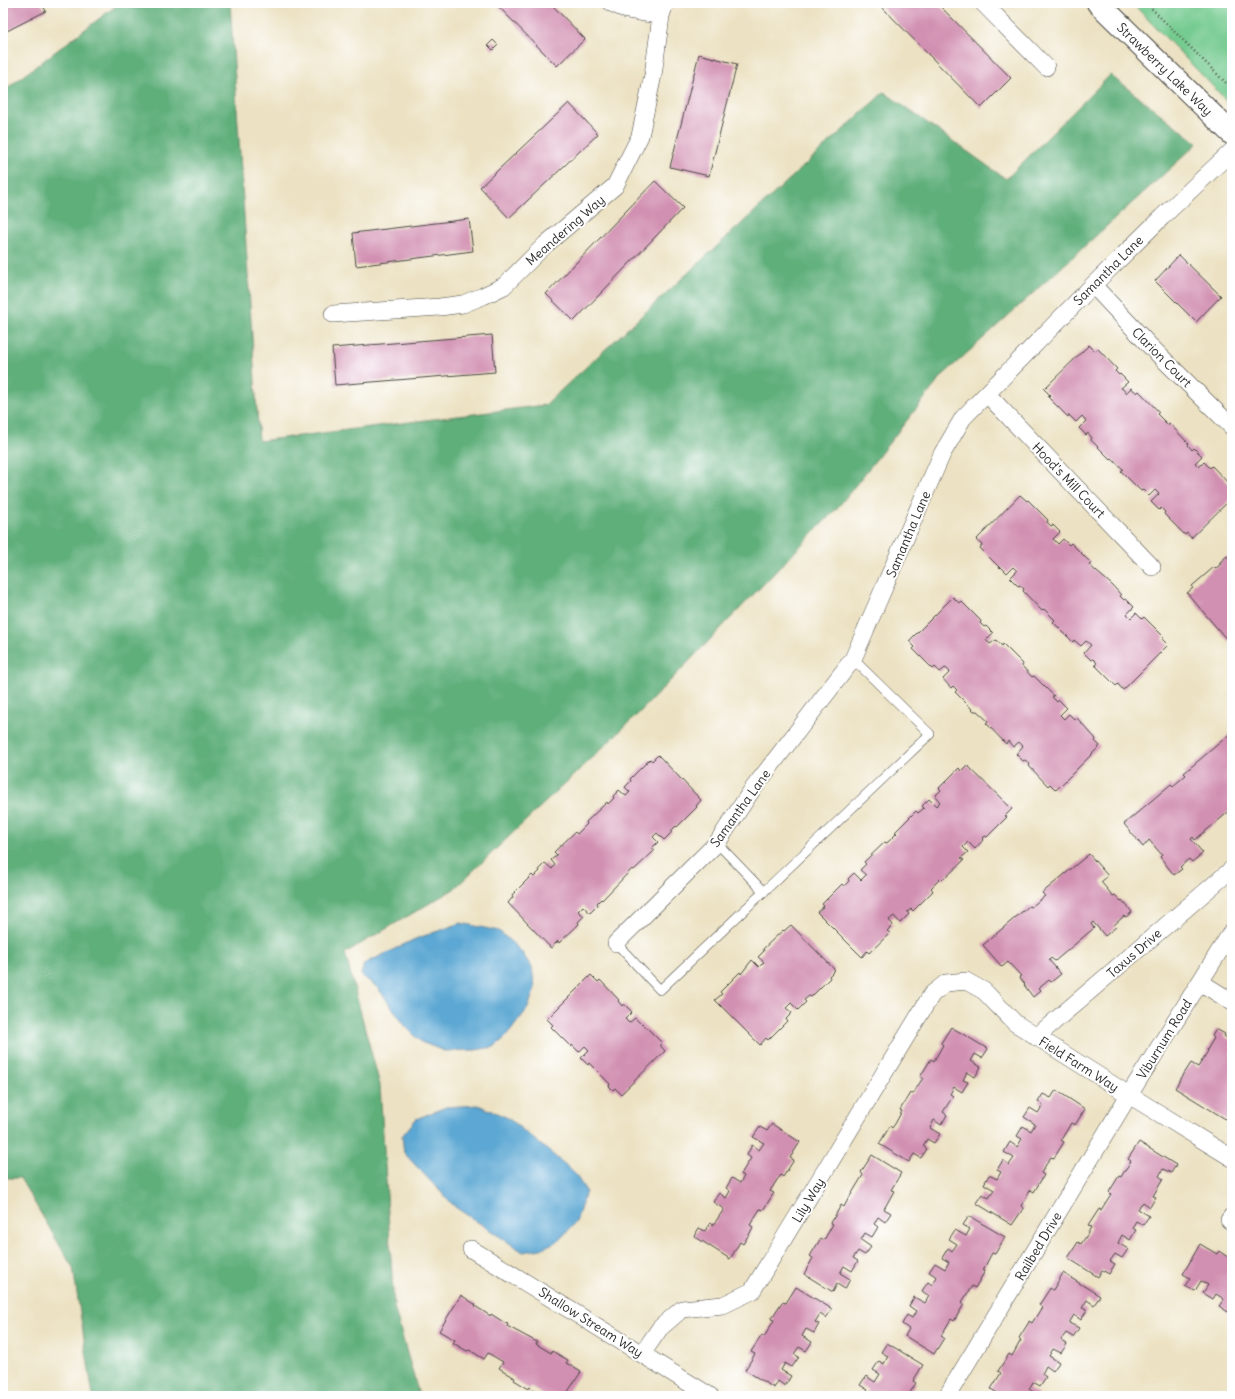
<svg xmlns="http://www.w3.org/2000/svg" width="1235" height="1399" viewBox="0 0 1235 1399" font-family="Delius,sans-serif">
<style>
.green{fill:#74cb90;stroke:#507b5e}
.forest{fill:#5faf7a;stroke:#456d52}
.water{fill:#5ba7d3;stroke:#43697f}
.building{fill:#d18fb1}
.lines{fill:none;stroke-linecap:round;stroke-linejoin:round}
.lane-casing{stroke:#484642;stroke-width:10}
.street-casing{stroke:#484642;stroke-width:18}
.secondary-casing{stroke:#484642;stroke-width:24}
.path{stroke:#484642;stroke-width:2.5;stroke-dasharray:1 3;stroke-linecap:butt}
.lane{stroke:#fff;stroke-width:9}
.street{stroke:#fff;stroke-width:17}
.secondary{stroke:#fff;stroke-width:22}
.labels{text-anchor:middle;stroke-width:4;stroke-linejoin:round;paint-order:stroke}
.street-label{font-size:13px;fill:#2b2b2b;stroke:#fff}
</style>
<rect width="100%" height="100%" fill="#fff"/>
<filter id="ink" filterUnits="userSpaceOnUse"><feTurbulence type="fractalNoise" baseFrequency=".025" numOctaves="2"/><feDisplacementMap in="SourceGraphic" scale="8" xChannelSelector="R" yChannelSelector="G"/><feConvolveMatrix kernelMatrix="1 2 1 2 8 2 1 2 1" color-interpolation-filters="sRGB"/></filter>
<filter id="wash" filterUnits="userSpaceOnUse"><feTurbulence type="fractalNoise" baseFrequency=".012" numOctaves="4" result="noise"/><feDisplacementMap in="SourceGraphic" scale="16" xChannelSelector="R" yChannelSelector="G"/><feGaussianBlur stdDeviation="0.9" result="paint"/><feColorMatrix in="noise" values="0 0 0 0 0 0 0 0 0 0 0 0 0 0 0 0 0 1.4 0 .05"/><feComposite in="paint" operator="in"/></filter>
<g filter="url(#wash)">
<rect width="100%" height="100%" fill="#ece2c3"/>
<path class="green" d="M1132 3H1232V106Z"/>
<path class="forest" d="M120 3H230L259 441 545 405 884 92 1006 179 1110 75 1198 143 943 375 839 506 639 713 454 889 345 953 380 1085 394 1307 419 1395 421 1396H93L73 1268 20 1178H3V91Z"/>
<path class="water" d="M461 923 499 931 521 951 532 968 535 988 528 1008 506 1037 494 1047 475 1050 444 1051 421 1042 406 1027 378 988 361 975 364 964 415 939Z
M478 1105 508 1118 573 1171 586 1191 576 1222 559 1240 541 1249 523 1252 455 1207 404 1153 402 1136 416 1119 446 1107Z"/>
<g id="blocks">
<path class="building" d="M3 3H41L46 11 3 33Z
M495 3H550L585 39 557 66Z
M878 3H937L1011 78 981 108Z
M493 40 498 45 493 50 488 45Z
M699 54 737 64 709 176 670 167Z
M569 103 598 134 509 218 480 187Z
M655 181 683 208 574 321 546 294Z
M469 219 473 251 356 266 353 233Z
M1179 255 1221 296 1196 322 1155 281Z
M492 335 495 372 335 385 332 348Z
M1089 345 1095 351 1098 349 1117 369 1115 371 1119 375 1120 374 1128 382 1121 388 1123 389 1126 393 1131 388 1137 393 1139 391 1159 412 1157 414 1168 425 1169 423 1189 444 1188 445 1192 450 1194 448 1202 456 1195 463 1199 467 1204 462 1210 468 1212 466 1231 486 1230 488 1232 491V498L1191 538 1187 533 1185 535 1164 514 1165 512 1161 508 1159 510 1151 502 1159 494 1155 490 1149 496 1143 490 1141 491 1121 471 1123 469 1112 459 1111 460 1091 440 1092 438 1088 433 1086 435 1079 428 1086 421 1082 416 1076 422 1069 415 1068 417 1048 397 1050 395 1044 389Z
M1020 495 1027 501 1028 500 1048 520 1047 522 1051 526 1053 525 1060 532 1053 539 1058 544 1063 539 1069 545 1071 543 1091 563 1089 565 1112 585 1121 595 1120 596 1124 600 1126 599 1134 607 1127 614 1131 618 1136 613 1142 619 1144 617 1164 637 1162 639 1168 645 1123 690 1118 684 1116 686 1095 665 1097 663 1093 659 1091 660 1084 653 1091 645 1086 641 1081 646 1074 640 1073 642 1053 622 1055 620 1044 609 1042 611 1023 591 1024 589 1020 585 1018 586 1010 578 1017 571 1013 567 1007 573 1001 567 1000 568 980 548 982 545 976 540Z
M1227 556 1232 562V638L1228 641 1187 593 1193 588 1192 586 1206 574 1214 567 1215 569 1221 564 1219 563Z
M953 597 959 603 961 601 981 621 980 623 984 627 986 626 993 633 986 640 990 644 996 640 1002 646 1003 644 1023 664 1022 666 1032 677 1034 676 1054 696 1052 697 1057 702 1059 700 1067 708 1060 715 1064 719 1069 714 1075 720 1077 718 1096 739 1095 741 1100 746 1056 790 1050 784 1048 786 1029 766 1030 764 1025 760 1023 761 1016 754 1023 746 1019 742 1013 747 1008 741 1006 744 986 723 988 721 977 711H974L955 692 957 690 953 686 951 688 943 679 950 672 947 669 945 668 940 672 935 667 933 669 913 649 915 647 909 641Z
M1231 733 1232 734V809L1195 840 1193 837 1191 839 1203 853 1192 862 1189 859 1180 867 1182 869 1174 875 1160 857 1162 855 1149 840 1143 847 1124 824 1171 784 1173 786 1186 775 1184 773Z
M658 755 701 800 696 806 697 807 677 827 676 826 671 831 672 832 664 840 657 833 653 837 658 842 652 848 655 850 634 870 632 869 602 900 601 899 597 903 598 905 590 913 583 906 578 911 584 916 578 922 579 924 559 943 558 941 551 948 508 903 513 897 512 895 532 875 534 877 540 871 539 869 545 863 552 869 555 865 551 860 557 855 554 852 575 832 577 834 587 824 586 822 607 802 608 804 614 798 613 796 619 790 626 796 630 792 625 787 631 781 630 779 650 759 652 761Z
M967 765 1012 809 1005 816 1007 817 987 837 985 836 982 839 983 840 975 849 968 842 963 847 968 852 961 858 964 860 943 880 941 878 931 888 933 891 913 911 911 909 907 912 909 914 900 923 894 916 889 920 893 925 887 931 890 933 869 953 867 951 862 957 817 912 824 906 822 904 842 884 844 886 849 881 848 879 854 873 861 880 866 875 860 870 866 864 864 862 885 842 887 843 897 833 895 832 916 811 918 813 924 808 922 806 929 799 936 806 940 802 935 796 941 790 939 788 959 768 961 771Z
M1089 854 1108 876 1101 882 1113 896 1115 895 1121 901 1122 900 1132 912 1126 917 1124 916 1114 925 1116 927 1105 936 1093 922 1091 924 1094 928 1055 961 1051 958 1049 960 1061 974 1051 982 1049 980 1038 989 1040 991 1033 997 1024 985 1025 984 1019 977 1021 976 1008 962 1002 967 983 945 1029 906 1031 907 1045 896 1042 893Z
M791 925 835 970 829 976 830 978 811 997 809 996 804 1000 806 1002 798 1010 791 1003 786 1008 792 1013 786 1019 787 1021 768 1040 766 1038 760 1045 715 1000 722 994 720 992 740 972 741 974 752 960 759 967 764 962 758 957 764 951 763 949 783 930 784 931Z
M591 975 598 982 600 980 619 1000 618 1001 622 1006 624 1004 632 1012 625 1019 629 1023 635 1018 641 1024 642 1023 662 1043 660 1045 665 1051 621 1094 615 1088 613 1090 609 1086 610 1084 589 1063 588 1065 581 1058 589 1050 585 1046 579 1052 572 1045 571 1047 551 1027 553 1025 547 1019Z
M951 1027 988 1049 982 1058 975 1054 971 1061 981 1067 975 1077 967 1072 963 1080 968 1082 962 1092 954 1087 950 1094 953 1096 943 1112 947 1115 941 1125 934 1120 930 1128 940 1134 934 1143 927 1139 923 1146 927 1149 921 1158 914 1154 909 1162 879 1144 890 1126 892 1128 895 1124 902 1111 900 1110 910 1093 913 1094 915 1090 923 1078 920 1077 931 1059 934 1061 935 1059 943 1045 941 1043Z
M1216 1029 1225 1034 1224 1036 1232 1041V1123L1175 1088 1191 1063 1198 1067 1208 1051 1207 1050 1214 1038 1212 1036Z
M1056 1090 1085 1109 1075 1125 1071 1123 1061 1140 1064 1142 1054 1158 1051 1157 1047 1163 1041 1173 1044 1175 1034 1192 1031 1190 1030 1191 1021 1206 1023 1208V1209L1012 1225 976 1203 982 1194 989 1198 994 1190 984 1184 989 1175 997 1179 1001 1172 997 1170 1003 1160 1009 1165 1014 1158 1004 1152 1010 1142 1017 1147 1022 1139 1017 1136 1023 1126 1031 1131 1035 1124 1024 1117 1030 1108 1038 1113 1043 1105 1038 1102 1043 1094 1051 1098Z
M772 1124 800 1142 790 1158 794 1160 783 1177 781 1175 777 1180 770 1191 774 1193 763 1210 760 1209 750 1225 753 1227 750 1233 743 1244 740 1242 730 1259 694 1236 699 1228 705 1231 710 1223 713 1225 714 1224 724 1209 713 1202 719 1193 726 1198 730 1191 726 1188 732 1178 740 1183 744 1176 741 1174 751 1158 747 1155 752 1145 759 1150 764 1143 753 1137 760 1127 767 1131Z
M1139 1142 1176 1165 1171 1173 1163 1169 1159 1176 1163 1179 1153 1196 1156 1197 1150 1207 1143 1202 1138 1209 1149 1216 1143 1225 1136 1221 1132 1228 1136 1230 1130 1240 1122 1235 1118 1243 1128 1249 1122 1258 1115 1254 1110 1261 1115 1264 1109 1274 1102 1270 1098 1277 1068 1258 1078 1242 1081 1244 1087 1235 1091 1227 1088 1226 1099 1209 1101 1210 1111 1194 1109 1192 1119 1176 1121 1177 1124 1172 1131 1161 1128 1159Z
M872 1155 901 1173 891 1190 894 1191 884 1209 891 1213 885 1222 878 1217 874 1224 878 1227 872 1237 865 1233 861 1240 871 1247 865 1255 858 1251 853 1258 858 1261 852 1271 844 1266 840 1273 850 1279 845 1289 837 1284 833 1292 804 1274 813 1258 810 1256 821 1238 824 1240 833 1224 831 1223 841 1205 844 1207 846 1203 863 1175 861 1172Z
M969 1216 1005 1237 995 1254 992 1253 983 1270 985 1271 975 1288 972 1286 962 1302 964 1304 963 1306 954 1321 951 1319 941 1336 944 1338 934 1354 905 1336 909 1329 902 1324 907 1315 912 1318 916 1311 909 1306 914 1297 925 1303 929 1296 922 1291 928 1282 932 1285 937 1277 929 1272 935 1263 945 1269 949 1262 942 1258 948 1248 952 1251 957 1244 949 1239 955 1230 966 1236 970 1229 963 1225Z
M1200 1244 1217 1254 1219 1251 1232 1260V1305L1228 1312 1219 1306 1224 1299 1216 1294 1213 1299 1203 1293 1208 1285 1201 1281 1195 1291 1185 1286 1190 1278 1183 1274Z
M1063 1273 1100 1296 1094 1305 1087 1300 1082 1308 1087 1310 1081 1320 1074 1315 1069 1323 1079 1328 1073 1337 1066 1333 1061 1340 1067 1344 1061 1353 1053 1349 1049 1356 1059 1362 1058 1364 1053 1371 1046 1366 1042 1374 1046 1377 1040 1386 1033 1382 1029 1389 1038 1395V1396H1002L991 1389 1001 1373 998 1371 1009 1354 1012 1356 1021 1340 1019 1338 1029 1322V1321L1032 1323 1042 1307 1039 1305 1049 1290 1050 1288 1053 1290Z
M796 1287 832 1309 826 1318 820 1314 815 1322 819 1324 814 1333 806 1329 802 1336 812 1342 806 1351 799 1347 794 1354 799 1357 792 1367 785 1363 781 1370 791 1376 785 1386 778 1381 774 1388 745 1370 755 1354 751 1352 752 1350 762 1335 764 1337 770 1327 774 1320 771 1319 782 1302 786 1303Z
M461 1295 476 1305 475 1306 489 1315 490 1316 491 1314 505 1323 508 1324 507 1326 535 1341 537 1342 536 1344 551 1353 552 1351 568 1360 566 1363 581 1372 565 1396H545L530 1387 529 1389 514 1380 515 1378 499 1368 503 1362 488 1353 484 1359 471 1351 469 1350 467 1351 453 1343 455 1340 439 1331Z
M887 1343 923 1365 913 1381 916 1383 908 1396H864L868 1390 860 1385 866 1376 875 1382 880 1374 873 1370 879 1361 884 1364 888 1356 881 1352Z"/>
</g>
</g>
<g filter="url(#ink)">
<use href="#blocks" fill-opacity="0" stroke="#484642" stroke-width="1"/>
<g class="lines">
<g class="lane-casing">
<path id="lane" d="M717 843 764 892
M616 943 660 990 930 734 853 659"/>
</g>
<g class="street-casing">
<path id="street" d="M611 3 627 10 661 16
M983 3 1046 67
M1093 285 1149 345 1232 427
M333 314 440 307 463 304 483 296 504 286 546 244 615 186 640 136 653 75 661 16 665 3
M987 394 1152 567
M616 943 717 843 752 790 853 659 942 454 963 418 1093 285 1162 217 1232 151
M1200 982 1232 931
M1036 1037 1232 869
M1232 1216 1229 1220 1232 1222
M471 1249 710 1396
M642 1354 660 1328 682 1309 723 1305 752 1291 932 994 946 983 966 981 984 991 1015 1023 1129 1095 1232 1158
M947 1396 1129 1095 1200 982 1232 1002"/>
</g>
<g class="secondary-casing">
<path id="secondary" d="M1098 3 1232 134"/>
</g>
<path class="path" d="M1146 3 1232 89"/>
<use href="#lane" class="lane"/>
<use href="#street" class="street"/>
<use href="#secondary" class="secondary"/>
</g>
</g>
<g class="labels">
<g class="street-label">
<text transform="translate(1165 69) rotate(44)" y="5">Strawberry Lake Way</text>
<text transform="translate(565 230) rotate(-41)" y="5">Meandering Way</text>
<text transform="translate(1108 270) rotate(-45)" y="5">Samantha Lane</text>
<text transform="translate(1162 357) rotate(45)" y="5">Clarion Court</text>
<text transform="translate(1069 480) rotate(46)" y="5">Hood's Mill Court</text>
<text transform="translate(908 534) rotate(-67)" y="5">Samantha Lane</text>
<text transform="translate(740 808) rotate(-54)" y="5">Samantha Lane</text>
<text transform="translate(1134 953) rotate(-41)" y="5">Taxus Drive</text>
<text transform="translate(1164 1039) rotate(-58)" y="5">Viburnum Road</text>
<text transform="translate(1079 1064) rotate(32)" y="5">Field Farm Way</text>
<text transform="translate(808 1200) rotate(-59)" y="5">Lily Way</text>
<text transform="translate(1038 1246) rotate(-59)" y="5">Railbed Drive</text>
<text transform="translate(591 1322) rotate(32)" y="5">Shallow Stream Way</text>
</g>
</g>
<rect width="1235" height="1399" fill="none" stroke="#fff" stroke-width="16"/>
</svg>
